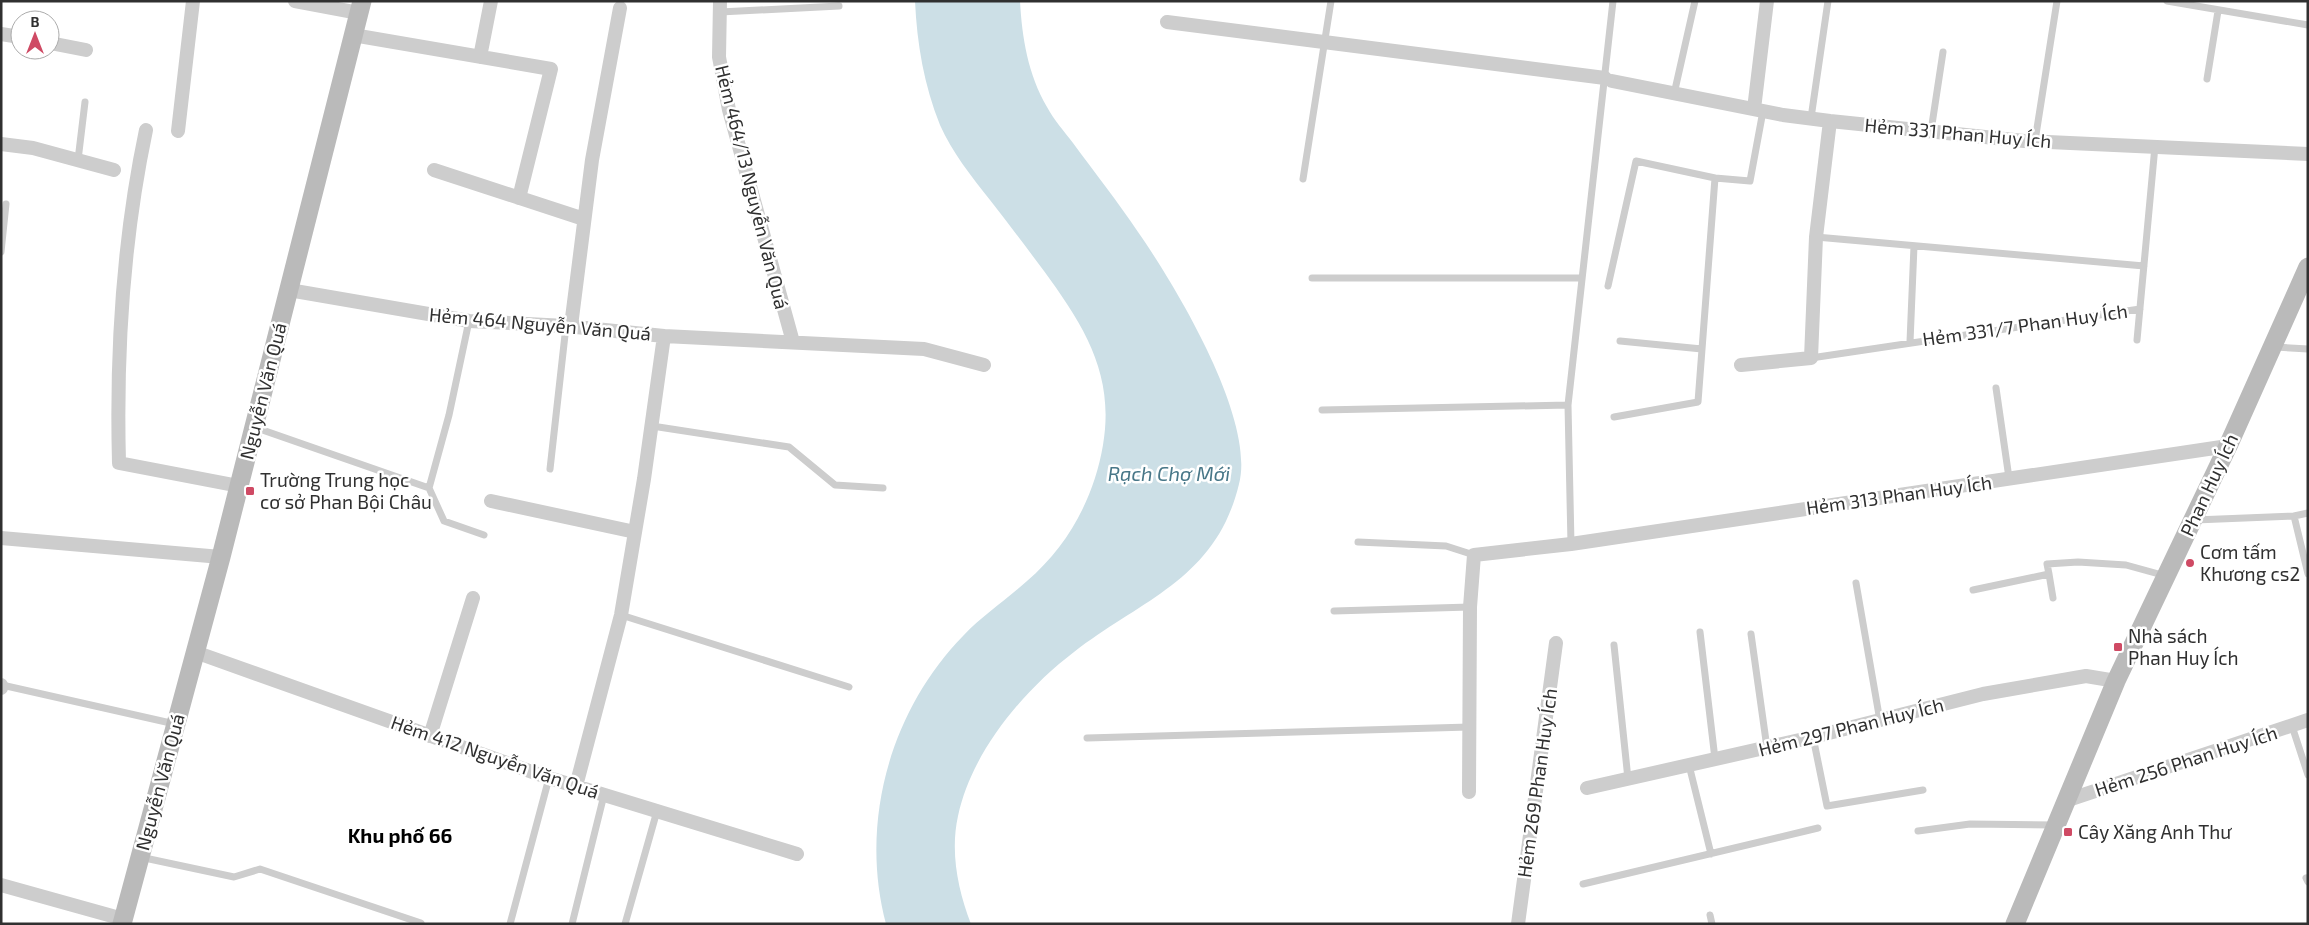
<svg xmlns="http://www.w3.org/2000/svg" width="2309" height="925" viewBox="0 0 2309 925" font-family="'Exo 2',sans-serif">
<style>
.water{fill:#ccdfe6}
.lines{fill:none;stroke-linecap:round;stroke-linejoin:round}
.lane{stroke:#cdcdcd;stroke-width:7}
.street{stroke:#cdcdcd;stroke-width:14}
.secondary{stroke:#bababa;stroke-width:19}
.poi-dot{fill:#cf4a64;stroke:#fff;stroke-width:2}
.labels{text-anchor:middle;stroke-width:5;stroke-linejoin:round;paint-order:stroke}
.street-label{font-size:19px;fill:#303030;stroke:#fff}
.poi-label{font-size:19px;fill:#303030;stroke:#fff;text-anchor:start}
.water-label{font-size:20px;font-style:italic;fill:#487788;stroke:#fff}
.neighbourhood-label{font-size:20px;font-weight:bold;fill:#000;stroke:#fff}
</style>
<rect width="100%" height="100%" fill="#fff"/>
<path class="water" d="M915 1H1020C1022 38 1028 74 1047 107 1054 120 1064 131 1073 143 1095 173 1118 202 1138 232 1175 285 1256 419 1239 484 1216 579 1144 598 1074 652 1023 691 972 751 958 816 950 852 958 890 971 924H886C859 823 890 711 963 636 983 615 1006 600 1027 581 1068 546 1094 498 1103 445 1115 374 1084 326 1044 271 1026 247 1008 223 990 200 971 176 952 152 940 125 924 85 917 44 915 1Z"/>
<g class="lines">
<path class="lane" d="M2167 1 2308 25
M720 12 839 6
M2207 79 2218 11
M1674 94 1695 1
M1811 118 1828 1
M1931 131 1943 52
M2035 141 2057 1
M78 160 85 102
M1303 179 1331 1
M1816 237 2144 266
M1 252 6 204
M1312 278H1582
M1608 286 1636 161 1715 178
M2137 340 2155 146
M1620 341 1702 349
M1910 342 1914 246
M2275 347 2308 349
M1811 358 2140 309
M1996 388 2009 478
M1322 410 1568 405
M1614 417 1698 402 1715 178 1750 181 1763 111
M652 426 789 447 835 485 883 488
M254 427 429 488 444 521 484 535
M550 469 566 326
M429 488 449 415 469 321
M2294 516 2308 574
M2195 520 2294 516 2308 513
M1358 542 1446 546 1474 555
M1571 544 1568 405 1613 1
M2049 574 2053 598
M1856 583 1880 721
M1973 590 2049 574 2047 564 2078 562 2126 565 2166 576
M1334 611 1470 607
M621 615 849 687
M1700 632 1715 759
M1751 634 1767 748
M1614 645 1628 779
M2 685 175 724
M2292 726 2308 775
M1813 737 1827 806 1923 790
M1087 738 1469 727
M1689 765 1711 854
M1918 831 1970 824 2055 825
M140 857 234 877 260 869 421 923
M2306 878 2308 882
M1583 884 1818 828
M1710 915 1712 924
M510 924 549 778
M572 924 604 795
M625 924 657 811"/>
<path class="street" d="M295 1 359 13
M720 1 719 57 729 110 793 342
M1167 22 1605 78
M1 34 20 37
M353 35 551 69 519 198
M50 43 86 50
M480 57 491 1
M1612 81 1783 115 1830 121 2024 141 2308 154
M1754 109 1767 1
M146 130C123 239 116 351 119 463L239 486
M178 131 193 1
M1 144 33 148 114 170
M434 170 584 219
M289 290 469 321 566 326 664 336 924 349 984 365
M571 326 592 160 620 8
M1741 365 1811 358 1816 237 1830 121
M491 501 635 532
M1 538 221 557
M195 652 549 778 797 854
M1 685V688
M430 736 473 598
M576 786 621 615 644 479 664 336
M1587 788 1813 737 1983 694 2086 676 2116 681
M1469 792 1470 607 1474 555 1571 544 2228 446
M2065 801 2308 720
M1 885 123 919
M1518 924 1556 643"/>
<path class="secondary" d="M122 924 221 557 362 1
M2015 924 2116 681 2228 446 2308 267"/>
</g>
<g class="poi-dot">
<rect x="245" y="486" width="10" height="10" rx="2.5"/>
<circle cx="2190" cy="563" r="5"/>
<rect x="2113" y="642" width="10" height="10" rx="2.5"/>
<rect x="2063" y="827" width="10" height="10" rx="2.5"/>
</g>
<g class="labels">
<g class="street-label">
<text transform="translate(1958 133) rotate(5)" y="7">Hẻm 331 Phan Huy Ích</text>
<text transform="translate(752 187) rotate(76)" y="7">Hẻm 464/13 Nguyễn Văn Quá</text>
<text transform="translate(540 324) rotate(5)" y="7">Hẻm 464 Nguyễn Văn Quá</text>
<text transform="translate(2025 325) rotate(-8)" y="7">Hẻm 331/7 Phan Huy Ích</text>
<text transform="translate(263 391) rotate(-76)" y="7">Nguyễn Văn Quá</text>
<text transform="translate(2209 485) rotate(-65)" y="7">Phan Huy Ích</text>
<text transform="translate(1899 495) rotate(-8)" y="7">Hẻm 313 Phan Huy Ích</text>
<text transform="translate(1851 727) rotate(-14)" y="7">Hẻm 297 Phan Huy Ích</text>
<text transform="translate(495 757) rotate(19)" y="7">Hẻm 412 Nguyễn Văn Quá</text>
<text transform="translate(2186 761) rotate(-18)" y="7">Hẻm 256 Phan Huy Ích</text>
<text transform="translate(160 782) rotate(-75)" y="7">Nguyễn Văn Quá</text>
<text transform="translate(1537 783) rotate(-82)" y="7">Hẻm 269 Phan Huy Ích</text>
</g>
<g class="poi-label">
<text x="260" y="487">Trường Trung học<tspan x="260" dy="22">cơ sở Phan Bội Châu</tspan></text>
<text x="2200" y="559">Cơm tấm<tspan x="2200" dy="22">Khương cs2</tspan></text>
<text x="2128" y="643">Nhà sách<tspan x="2128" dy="22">Phan Huy Ích</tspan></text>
<text x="2078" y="839">Cây Xăng Anh Thư</text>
</g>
<g class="water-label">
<text x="1169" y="481">Rạch Chợ Mới</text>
</g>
<g class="neighbourhood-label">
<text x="400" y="843">Khu phố 66</text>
</g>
</g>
<rect width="2309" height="925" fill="none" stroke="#303030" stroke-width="5"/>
<g transform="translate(35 35)"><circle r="24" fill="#ffffff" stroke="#acacac"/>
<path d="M0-4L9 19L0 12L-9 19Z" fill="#cf4a64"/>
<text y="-8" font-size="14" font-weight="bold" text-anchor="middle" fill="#303030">B</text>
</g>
</svg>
